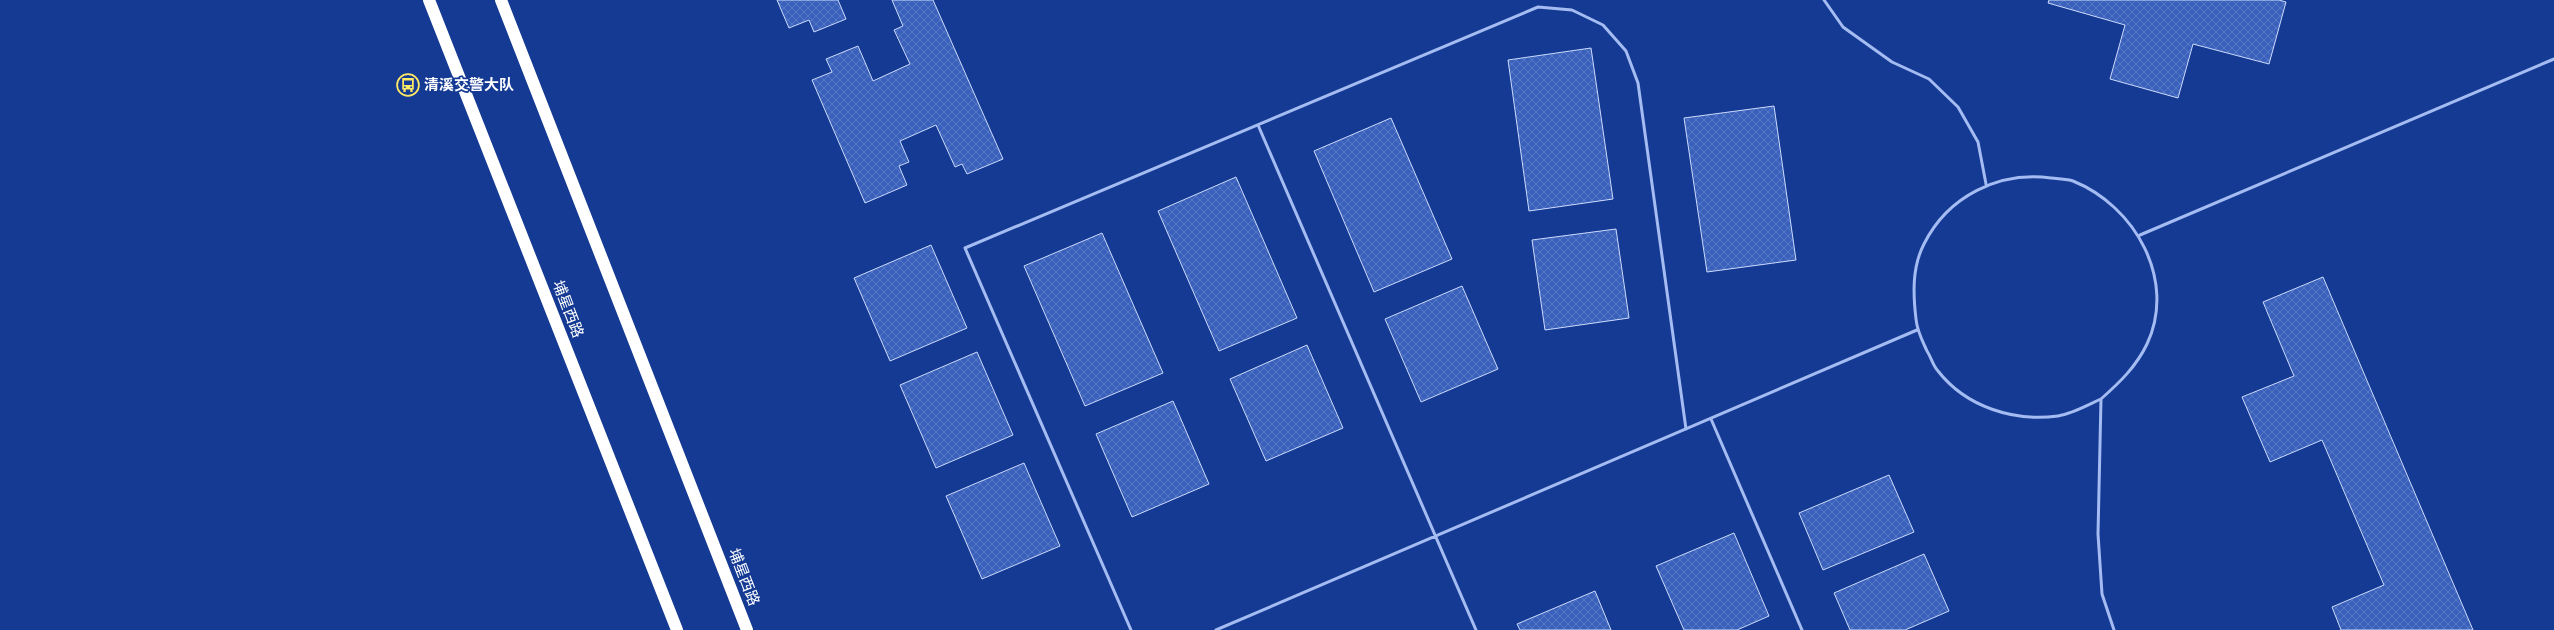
<svg xmlns="http://www.w3.org/2000/svg" width="2554" height="630" viewBox="0 0 2554 630" font-family="Karla,'Noto Sans SC',sans-serif">
<style>
.building{fill:url(#building-cross-hatch);stroke:#ccdbfc}
.lines{fill:none;stroke-linecap:round;stroke-linejoin:round}
.lane{stroke:#a4bcf2;stroke-width:3}
.highway{stroke:#fff;stroke-width:12}
.labels{text-anchor:middle;stroke-width:3.5;stroke-linejoin:round;paint-order:stroke}
.poi-label{font-size:15px;font-weight:bold;fill:#fff;stroke:#153a94;text-anchor:start}
.street-label{font-size:15px;fill:#fff;stroke:#153a94}
</style>
<defs>
<pattern id="building-cross-hatch" width="8" height="8" patternUnits="userSpaceOnUse"><rect width="8" height="8" fill="#3960bb"/><path d="M0 0l8 8M0 8l8-8" fill="none" stroke="#5778c5"/></pattern>
</defs>
<rect width="100%" height="100%" fill="#153a94"/>
<path class="building" d="M777 0H838L846 19 814 32 809 20 789 28Z
M892 0H933L1003 159 967 174 962 164 955 167 936 125 900 141 909 162 899 166 907 185 865 203 812 80 832 72 826 59 858 46 873 81 910 64 894 30 903 26Z
M2049 0H2279L2286 2 2269 64 2193 44 2178 98 2110 79 2125 25 2048 3Z
M1591 48 1613 199 1529 211 1508 60Z
M1774 106 1796 260 1707 272 1684 118Z
M1391 118 1452 259 1374 292 1314 151Z
M1236 177 1297 318 1219 351 1158 211Z
M1616 229 1629 318 1545 330 1532 240Z
M1102 233 1163 373 1085 406 1024 266Z
M931 245 967 328 890 361 854 278Z
M2323 277 2473 630H2341L2332 607 2384 585 2322 440 2270 462 2242 397 2294 376 2263 302Z
M1462 286 1498 369 1421 402 1385 319Z
M1307 345 1343 428 1266 461 1230 379Z
M977 352 1013 435 936 468 900 385Z
M1173 401 1209 484 1132 517 1096 434Z
M1024 463 1060 546 982 579 946 496Z
M1889 475 1914 532 1823 570 1799 513Z
M1734 533 1769 616 1737 630H1684L1656 566Z
M1924 554 1949 611 1905 630H1850L1834 593Z
M1595 591 1611 630H1520L1517 624Z"/>
<g class="lines">
<path class="lane" d="M1824 0 1843 27 1892 62 1929 79 1958 107 1978 142 1986 184
M1258 125 1476 630
M2140 235 2554 59
M2101 399C2088 405 2072 414 2058 416 2014 422 1966 407 1938 371 1933 366 1931 357 1927 351 1922 340 1917 331 1916 319 1913 294 1912 267 1924 244 1948 196 1999 171 2051 178 2058 179 2067 179 2073 181 2135 206 2177 280 2147 344 2136 367 2119 383 2101 399L2098 534 2102 594 2114 630
M1711 419 1802 630
M1131 630 965 248 1538 7 1572 10 1603 25 1626 51 1638 83 1686 429
M1216 630 1917 330"/>
<path class="highway" d="M429 0 677 630
M501 0 747 630"/>
</g>
<defs>
<g id="bus-ring" transform="scale(1.15)"><circle r="9.5" fill="#153a94" stroke="#ffe965" stroke-width="1.5"/><path d="M-5-6H5V4H4V6H2V4H-2V6H-4V4H-5ZM-3.5-4V0h7V-4ZM-3.5 1.2v1.5H-2V1.2ZM2 1.2v1.5H3.5V1.2Z" fill="#ffe965"/></g>
</defs>
<g fill-rule="evenodd">
<use href="#bus-ring" x="408" y="85"/>
</g>
<g class="labels">
<g class="poi-label">
<text x="424" y="90">清溪交警大队</text>
</g>
<g class="street-label">
<text transform="translate(568 309) rotate(69)" y="5">埔星西路</text>
<text transform="translate(744 577) rotate(69)" y="5">埔星西路</text>
</g>
</g>
</svg>
